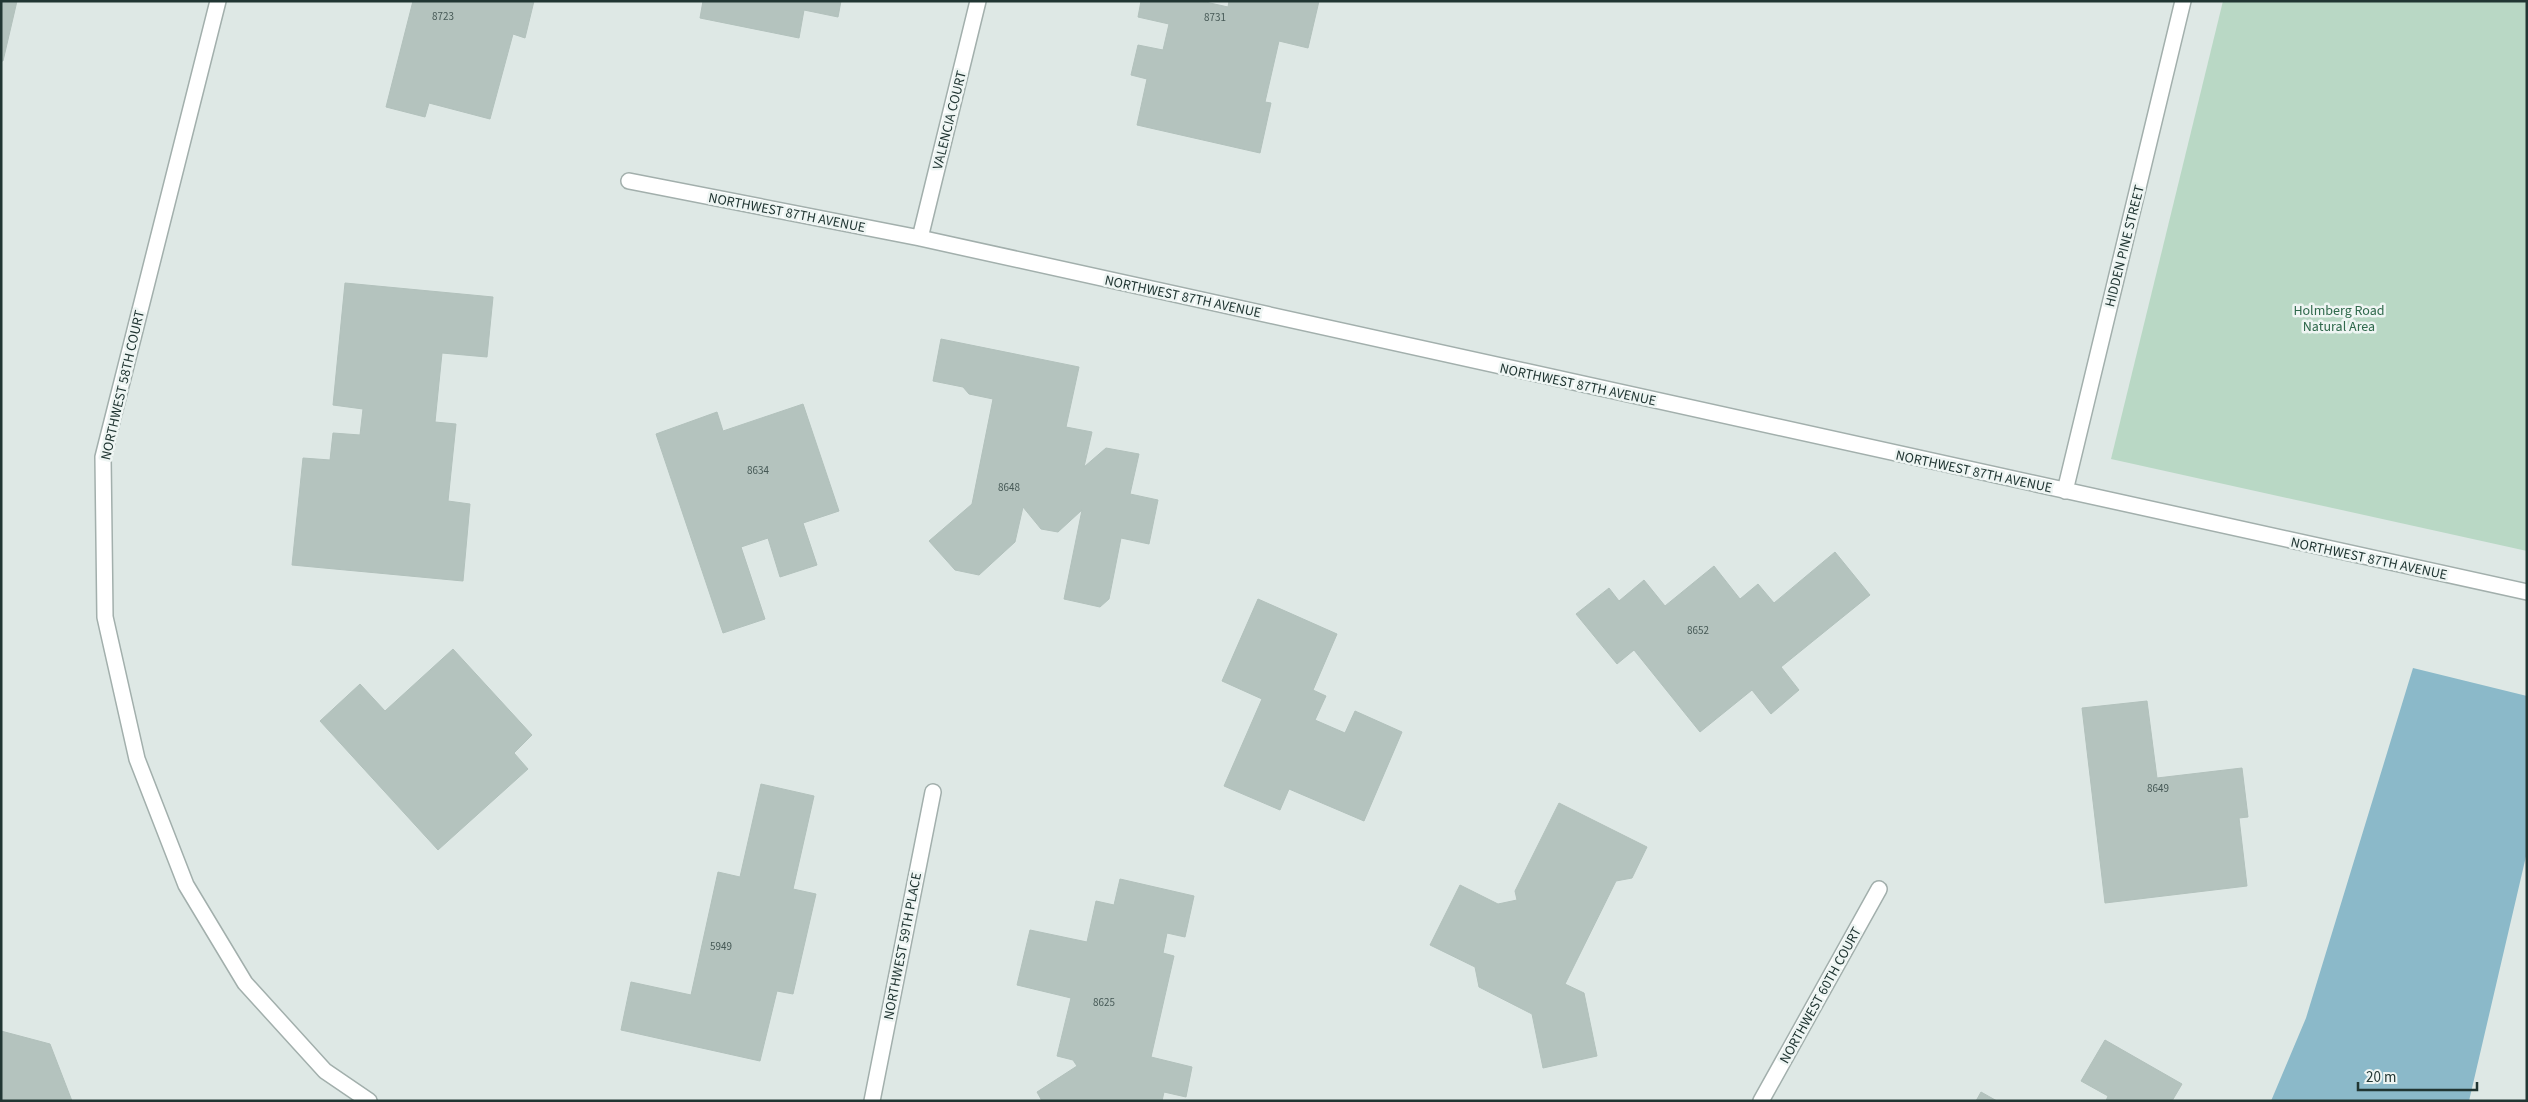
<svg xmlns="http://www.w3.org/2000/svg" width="2528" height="1102" viewBox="0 0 2528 1102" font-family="'Source Sans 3',sans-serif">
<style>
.green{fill:#b9d8c5}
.water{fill:#8bb9c9}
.building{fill:#b4c3be;stroke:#b2c1bc}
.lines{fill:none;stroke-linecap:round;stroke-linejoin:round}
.minor-casing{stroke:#a2afac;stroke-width:18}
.minor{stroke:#fff;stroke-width:15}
.labels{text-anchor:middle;stroke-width:5;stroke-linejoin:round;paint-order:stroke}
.number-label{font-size:11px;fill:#465956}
.street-label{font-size:14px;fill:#213633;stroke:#eef5f3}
.park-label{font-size:14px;fill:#30694c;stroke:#eef5f3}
</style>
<rect width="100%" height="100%" fill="#dee8e5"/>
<path class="green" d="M2223 1H2527V551L2111 459Z"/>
<path class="water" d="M2413 668 2527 696V852L2469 1101H2271L2306 1018Z"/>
<path class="building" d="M1 1H17L3 61H1Z
M413 1H534L525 38 513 34 490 119 429 103 425 117 386 107Z
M703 1H841L838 17 804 10 799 38 700 18Z
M1141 1H1201L1228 7 1229 1H1319L1308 48 1279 41 1265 102 1271 103 1260 153 1137 125 1147 79 1131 75 1138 45 1163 50 1169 24 1138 17Z
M345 283 493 297 487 357 442 353 435 422 456 424 448 501 470 504 463 581 292 565 303 458 330 460 333 433 360 435 363 409 333 405Z
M941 339 1079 367 1066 427 1092 432 1084 467 1106 448 1139 454 1130 494 1158 500 1149 544 1121 538 1109 599 1100 607 1064 599 1082 510 1058 532 1041 529 1023 507 1015 542 979 575 955 570 929 541 972 504 993 399 969 394 963 387 933 381Z
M803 404 839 511 803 523 817 565 780 577 768 538 741 547 765 619 723 633 656 434 717 412 723 431Z
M1835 552 1870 595 1781 667 1799 690 1771 714 1752 690 1700 732 1634 650 1617 664 1576 614 1609 588 1619 601 1644 580 1665 606 1714 566 1740 599 1758 584 1774 603Z
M1258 599 1337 634 1313 690 1326 696 1315 720 1345 733 1355 711 1402 732 1364 821 1289 789 1280 810 1224 786 1262 699 1222 681Z
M453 649 532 735 514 753 528 769 438 850 320 721 360 684 385 711Z
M2147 701 2157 778 2242 768 2248 817 2239 818 2247 886 2105 903 2082 708Z
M761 784 814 796 793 889 816 894 793 994 777 991 760 1061 621 1030 631 982 691 995 718 872 740 877Z
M1559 803 1647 847 1632 878 1616 881 1565 984 1584 993 1597 1056 1543 1068 1532 1014 1479 987 1475 967 1430 945 1460 885 1498 904 1517 900 1515 891Z
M1120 879 1194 896 1185 937 1167 933 1163 953 1174 956 1151 1057 1192 1067 1186 1097 1164 1092 1162 1101H1042L1037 1092 1077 1066 1073 1060 1057 1056 1071 998 1017 985 1030 930 1087 942 1096 901 1114 905Z
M1 1031 50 1044 72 1101H1Z
M2105 1040 2182 1084 2172 1101H2106L2108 1096 2081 1081Z
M1981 1092 1997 1101H1976Z"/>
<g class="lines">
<g class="minor-casing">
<path id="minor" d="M218 1 103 457 105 617 137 759 186 885 245 983 325 1071 369 1101
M629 181 920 238 2527 592
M920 238 978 1
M2065 491 2183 1
M872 1101 933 792
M1761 1101 1879 889"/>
</g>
<use href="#minor" class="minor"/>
</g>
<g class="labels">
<g class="number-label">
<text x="443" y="20">8723</text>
<text x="1215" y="21">8731</text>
<text x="758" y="474">8634</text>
<text x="1009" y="491">8648</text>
<text x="1698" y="634">8652</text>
<text x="2158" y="792">8649</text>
<text x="721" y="950">5949</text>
<text x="1104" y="1006">8625</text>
</g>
<g class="street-label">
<text transform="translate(949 120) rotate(-76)" y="5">VALENCIA COURT</text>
<text transform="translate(787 212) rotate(11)" y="5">NORTHWEST 87TH AVENUE</text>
<text transform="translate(2124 246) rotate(-76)" y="5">HIDDEN PINE STREET</text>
<text transform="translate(1183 296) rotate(12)" y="5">NORTHWEST 87TH AVENUE</text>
<text transform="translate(1578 384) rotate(12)" y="5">NORTHWEST 87TH AVENUE</text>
<text transform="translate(122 385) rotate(-77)" y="5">NORTHWEST 58TH COURT</text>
<text transform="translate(1974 471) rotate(12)" y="5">NORTHWEST 87TH AVENUE</text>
<text transform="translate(2369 558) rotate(12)" y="5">NORTHWEST 87TH AVENUE</text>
<text transform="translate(902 946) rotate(-79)" y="5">NORTHWEST 59TH PLACE</text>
<text transform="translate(1820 995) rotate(-61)" y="5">NORTHWEST 60TH COURT</text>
</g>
<g class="park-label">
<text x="2339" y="315">Holmberg Road<tspan x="2339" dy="16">Natural Area</tspan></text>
</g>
</g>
<rect width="2528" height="1102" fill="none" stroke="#213633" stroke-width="5"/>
<path d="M2358 1082v8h119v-8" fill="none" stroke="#213633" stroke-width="2.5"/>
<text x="2366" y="1082" font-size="15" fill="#213633" stroke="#eef5f3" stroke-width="4" paint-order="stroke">20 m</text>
</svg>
